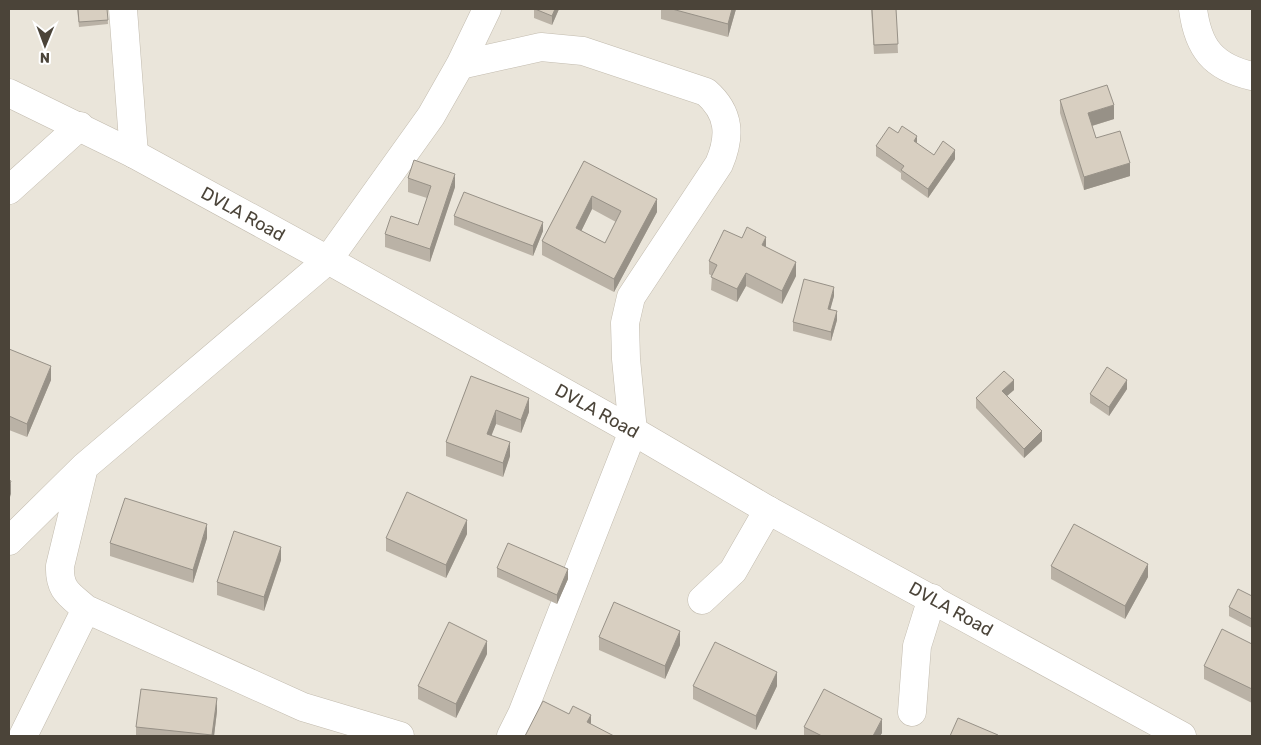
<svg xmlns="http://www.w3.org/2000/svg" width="1261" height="745" viewBox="0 0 1261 745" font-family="Rubik,sans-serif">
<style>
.residential{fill:#eae5da}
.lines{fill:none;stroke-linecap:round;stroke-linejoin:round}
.minor-casing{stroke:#c2bbae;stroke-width:29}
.tertiary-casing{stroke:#c2bbae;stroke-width:29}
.minor{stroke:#fff;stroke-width:28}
.tertiary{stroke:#fff;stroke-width:28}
.wall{fill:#bab2a6;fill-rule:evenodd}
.shaded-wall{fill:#979187}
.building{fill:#d8cfc1;stroke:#979187;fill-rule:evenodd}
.labels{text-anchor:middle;stroke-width:4.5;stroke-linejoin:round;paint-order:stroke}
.street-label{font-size:18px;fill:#4b4439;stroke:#fff}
</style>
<rect width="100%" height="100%" fill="#f6f3ec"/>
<path class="residential" d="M9 9H1252V736H9Z"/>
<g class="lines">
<g class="minor-casing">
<path id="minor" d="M123 9 134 154
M1193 9C1198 48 1213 67 1252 76
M460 65 541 47 583 51 706 92C730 113 731 136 719 164L631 297 625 323 626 359 633 431 522 714 511 736
M9 190 80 126
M9 541 84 467
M702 600 733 571 768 510
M912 712 917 646 932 598
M23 736 86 609
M400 736 303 707 86 609C69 594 59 590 60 566L84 467 328 260 431 116 460 65 487 9"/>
</g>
<g class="tertiary-casing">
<path id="tertiary" d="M9 93 134 154 328 260 633 431 768 510 1182 736"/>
</g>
<use href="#minor" class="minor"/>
<use href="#tertiary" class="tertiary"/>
</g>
<path class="wall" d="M77 9H107L108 24 79 27Z
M534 9H559L552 25 534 18Z
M661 9H736L728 37 661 19Z
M871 9H896L898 53 874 54Z
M1060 100 1114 119 1092 126 1096 138 1130 176 1084 190 1060 113Z
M898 133 917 144 934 155 955 159 928 198 901 179V173L876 156V146Z
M584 161 657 212 614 292 542 255V241ZM592 209 616 222 605 243 581 231Z
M408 178 455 187 430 262 385 247V234L418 225 427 198 408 192Z
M454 216 543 231 533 256 454 225Z
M742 238 766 247 796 276 782 304 746 286 737 302 711 290 712 276 709 274V261Z
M834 296 830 309 837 320 831 341 793 331V322Z
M9 349 51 380 27 437 9 430Z
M471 376 529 412 521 433 496 424 491 435 510 456 503 477 446 456V442Z
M1127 389 1109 416 1090 403V394Z
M1014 390 1007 396 1042 441 1024 458 976 408V398Z
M467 534 446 578 386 551V538Z
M207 538 193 583 110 556V543Z
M281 560 264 611 217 595V582Z
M1051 566 1148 577 1125 619 1051 579Z
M497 568 568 579 557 604 497 577Z
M1252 596V628L1229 616V607Z
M599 637 680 645 665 679 599 650Z
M1252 644V703L1204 679V666Z
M487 654 456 718 418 699V686Z
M693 686H777L756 730 693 699Z
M217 711 214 736H136V727Z
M804 727 882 733 880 736H804Z"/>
<path class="shaded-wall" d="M555 9H559L552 25V16Z
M732 9H736L728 37V24Z
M1114 105V119L1088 127V113Z
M917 136V146L914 141Z
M955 150V159L928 198V189Z
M1130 163V176L1084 190V177Z
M455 174V187L430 262V249Z
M592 196V209L576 242V228Z
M657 199V212L614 292V279Z
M543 222V231L533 256V246Z
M766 237V250L762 245Z
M796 262V276L782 304V291Z
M746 273V286L737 302V289Z
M834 287V296L828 318V309Z
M837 311V320L831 341V332Z
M51 366V380L27 437V424Z
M1014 380V390L1002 400V391Z
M1127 380V389L1109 416V407Z
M529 398V412L521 433V420Z
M496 410V424L487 447V434Z
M1042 431V441L1024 458V449Z
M510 442V456L503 477V463Z
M11 481V494L9 500V487Z
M467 520V534L446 578V565Z
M207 524V538L193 583V570Z
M281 547V560L264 611V597Z
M1148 564V577L1125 619V606Z
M568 569V579L557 604V595Z
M680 631V645L665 679V666Z
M487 641V654L456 718V704Z
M777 672V686L756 730V716Z
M217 698V711L214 736H212Z
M591 715V728L587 722Z
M882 719V733L880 736H873Z"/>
<path class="building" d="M78 9H107L108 20 79 22Z
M535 9H555L552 16Z
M672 9H732L728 24Z
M872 9H896L898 44 874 45Z
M1107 85 1114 105 1088 113 1096 138 1120 131 1130 163 1084 177 1060 100Z
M902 126 917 136 914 141 934 155 943 141 955 150 928 189 901 170 904 166 876 146 889 127 898 133Z
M414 160 455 174 430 249 385 234 391 216 418 225 431 186 408 178Z
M584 161 657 199 614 279 542 241ZM592 196 621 211 605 243 576 228Z
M464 192 543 222 533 246 454 216Z
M747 227 766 237 762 245 796 262 782 291 746 273 737 289 711 277 717 265 709 261 724 230 742 238Z
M804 279 834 287 828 309 837 311 831 332 793 322Z
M9 349 51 366 27 424 9 416Z
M1107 367 1127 380 1109 407 1090 394Z
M1004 371 1014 380 1002 391 1042 431 1024 449 976 398Z
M471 376 529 398 521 420 496 410 487 434 510 442 503 463 446 442Z
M9 480 11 481 9 487Z
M407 492 467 520 446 565 386 538Z
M125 498 207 524 193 570 110 543Z
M1074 524 1148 564 1125 606 1051 566Z
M234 531 281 547 264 597 217 582Z
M508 543 568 569 557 595 497 568Z
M1238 589 1252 596V619L1229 607Z
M614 602 680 631 665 666 599 637Z
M449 622 487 641 456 704 418 686Z
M1222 629 1252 644V689L1204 666Z
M715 642 777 672 756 716 693 686Z
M141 689 217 698 212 735 136 727Z
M824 689 882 719 873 736H822L804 727Z
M543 701 569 714 573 706 591 715 587 722 614 736H525Z
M958 718 998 735 997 736H950Z"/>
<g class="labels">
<g class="street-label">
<text transform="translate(243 214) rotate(29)" y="6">DVLA Road</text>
<text transform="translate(597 411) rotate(29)" y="6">DVLA Road</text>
<text transform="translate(951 609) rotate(29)" y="6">DVLA Road</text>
</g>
</g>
<rect width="1261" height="745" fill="none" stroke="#4b4439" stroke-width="20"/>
<g transform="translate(45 45) rotate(181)" stroke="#ffffff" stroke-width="4" paint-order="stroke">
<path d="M0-4L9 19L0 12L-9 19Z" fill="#4b4439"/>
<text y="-8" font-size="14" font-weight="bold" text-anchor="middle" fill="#4b4439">N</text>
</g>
</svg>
